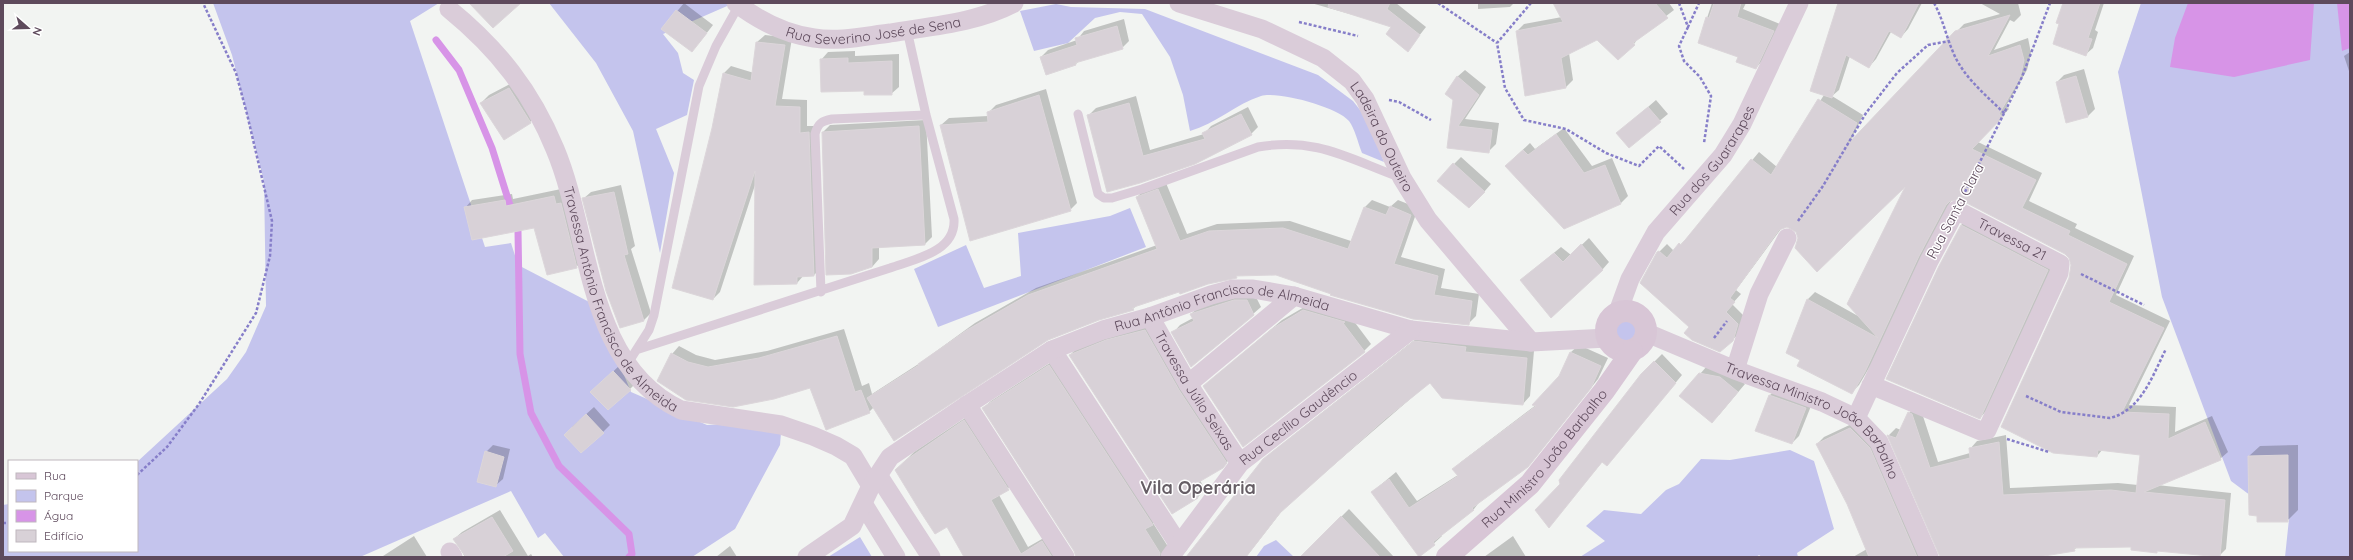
<svg xmlns="http://www.w3.org/2000/svg" width="2353" height="560" viewBox="0 0 2353 560" font-family="Quicksand,sans-serif">
<style>
.green{fill:#c4c4ed}
.water{fill:#d794e7}
.shadow{fill:#0003}
.lines{fill:none;stroke-linecap:round;stroke-linejoin:round}
.stream{stroke:#d794e7;stroke-width:7}
.building{fill:#d8d1d7;stroke:#dcd6da}
.path{stroke:#867ec9;stroke-width:2.5;stroke-dasharray:3 2;stroke-linecap:butt}
.lane{stroke:#daccd9;stroke-width:9}
.street{stroke:#daccd9;stroke-width:19}
.secondary{stroke:#d8c6d6;stroke-width:22}
.labels{text-anchor:middle;stroke-width:3;stroke-linejoin:round;paint-order:stroke}
.street-label{font-size:14px;fill:#5e4a5c;stroke:#fff}
.district-label{font-size:18px;font-weight:bold;fill:#665e65;stroke:#fff}
</style>
<rect width="100%" height="100%" fill="#f2f4f2"/>
<path class="green" d="M213 3H439L410 21 485 247 511 243 518 265 595 305 631 392 707 425 782 421 780 445 735 529 692 557H564L545 533 538 538 511 491 360 557H3V505L9 504V551H137V462L227 379 246 352 266 306 264 181 232 55Z
M549 3H734L663 34 678 53 683 73 694 80 687 115 656 129 674 173 660 253 633 131 596 63Z
M2141 3H2350V557H2285L2289 519H2282L2231 481 2162 297 2118 72Z
M1056 4 1071 7 1145 9 1318 75 1353 101 1368 120 1384 162 1362 153C1358 143 1355 129 1349 121 1337 107 1278 91 1261 96 1236 104 1215 124 1190 131L1183 95 1170 57 1142 14 1120 12 1095 18 1068 43 1034 51 1020 11Z
M1130 208 1146 247 938 327 914 269 966 245 984 288 1021 276 1018 233 1110 216Z
M1612 331a15 15 0 1 1 30 0a15 15 0 1 1-30 0Z
M1790 450 1814 461 1834 529 1797 553 1798 557H1762L1759 555 1756 557H1580L1605 541 1586 526 1604 510 1641 514 1666 490 1679 484 1701 459 1730 460Z
M860 537 872 557H828Z
M1276 540 1294 557H1256L1264 546Z"/>
<path class="water" d="M2188 3H2314L2310 60 2234 77 2170 67 2175 38Z
M2337 3H2350V48L2342 51Z"/>
<path class="shadow" d="M684 3 713 25 699 43 663 28Z
M1311 3H1396L1426 27 1408 50 1392 26Z
M1478 3H1514L1510 7 1478 9Z
M1554 3H1669L1674 10 1640 36 1634 44 1597 38 1569 53 1573 80 1566 87 1517 31 1524 24 1562 17Z
M1712 3H1746L1743 9 1780 24 1763 60 1756 68 1739 57 1699 42Z
M1840 3H1922L1908 29 1901 37 1891 32 1876 59 1869 67 1850 56 1839 90 1832 96 1863 115 1850 142 1964 24 2000 14 1980 3H2018L2021 15 2014 22 2010 20 1994 50 2028 38 2031 53 2027 70 2006 106 2009 109 1978 142 2042 173 2029 201 2077 224 2075 228 2134 256 2116 295 2170 321 2129 405 2176 407 2175 432 2212 416 2228 452 2220 459 2157 485 2231 493 2226 549 2219 556 2185 535 2077 547 2074 550 2031 557H1940V552L1889 435 1896 428 1901 430 1909 413 1916 406 1920 407 1938 462 1970 453V449L1977 441 2006 435 2010 488 2118 483 2138 485 2141 454 2103 449 2097 456 2070 278 2072 265 2070 258 2066 253 1961 199H1952L1926 248 1872 363 1859 385 1852 392 1787 352 1808 299 1815 292 1858 316 1909 183 1799 238 1797 231 1787 226 1781 229 1736 290 1741 294 1732 304 1745 317 1740 333 1732 340 1691 327 1658 253 1667 244 1674 251 1688 237 1759 152 1777 167 1824 95Z
M2063 3H2104L2095 30 2098 32 2093 48 2085 55 2060 24Z
M1124 19 1129 41 1122 48 1079 61 1075 65 1041 57 1048 50 1077 40 1084 31Z
M765 35 792 38 782 99 807 100V126H816L821 268 814 275H804L797 283 756 182 720 292 713 299V128L724 73 731 66 754 73 757 42Z
M855 51V56L899 54V87L891 94 821 60 828 52Z
M2350 52V71H2349L2344 56Z
M2084 69 2095 109 2088 116 2057 82 2064 75Z
M1465 70 1486 87 1465 119 1499 123 1496 144 1488 152 1448 147 1457 77Z
M516 81 537 115 530 122 481 103 489 95Z
M1046 89 1077 203 1070 210 941 125 949 118 988 116V113L996 105Z
M1136 96 1150 150 1204 134 1211 126 1248 107 1258 127 1251 134 1107 191 1088 116 1096 108Z
M1656 100 1668 114 1629 146 1618 133Z
M926 120 932 237 924 245 879 247V259L872 267 823 132 830 125Z
M1564 128 1592 166 1612 158 1628 196 1621 203 1564 228 1514 158 1530 143 1535 149Z
M1461 157 1491 184 1477 200 1454 164Z
M1166 183 1187 234 1217 224 1290 221 1351 241 1364 208 1372 200 1390 207 1398 200 1418 208 1401 257 1445 269 1441 288 1479 294 1476 316 1468 324 1333 293 1276 274 1239 275 1179 291 1137 305 1133 309 1099 319 874 407 869 412 811 387 733 406 672 354 679 346 696 355 715 360 767 351 844 329 862 386 869 383 872 394 920 363 975 323 1036 288 1157 245 1137 197 1144 190Z
M621 185 635 246 631 249 651 313 644 320 620 327 583 199 591 192Z
M561 189 584 260 576 267 534 227 465 208 472 200 512 194 513 199Z
M1969 218 2055 263 1987 410 1980 418 1961 225Z
M1589 238 1609 262 1602 270 1521 280 1561 247 1571 255Z
M1254 293 1261 307 1253 314 1173 333 1180 325 1193 318 1191 314 1199 307Z
M1311 303 1350 316 1371 344 1364 351 1204 386 1282 320Z
M1152 323 1230 459 1222 467 1200 480 1205 490 1198 497 1172 512 1070 355 1077 348Z
M1422 334 1534 351 1530 396 1523 404 1431 381 1285 507 1246 557H1188L1272 452Z
M1579 345 1608 358 1598 379 1535 458 1480 501 1474 509 1441 535 1442 536 1420 556 1372 492 1396 472 1417 501 1458 475 1454 469 1461 462 1536 405 1560 376 1571 352Z
M1662 354 1682 375 1614 457 1607 465 1603 461 1549 526 1561 484 1642 374Z
M1056 359 1159 517 1153 523 1167 545 1169 557H1075V551L983 408 991 401Z
M621 364 637 382 630 389 599 385Z
M1707 366 1728 370 1745 384 1719 415 1700 374Z
M1777 388 1813 401 1799 436 1792 443 1756 430 1770 395Z
M594 407 610 425 603 432 572 427Z
M971 414 1016 482 999 495 1028 547 1049 535 1065 557H965L948 526 903 463 914 452Z
M1858 421 1930 557H1853L1867 549 1848 504 1817 444 1824 437Z
M493 445 510 449 503 479 495 486 486 452Z
M2298 445V510L2287 521 2249 456 2260 446Z
M1349 509 1394 557H1303L1302 556Z
M500 510 528 556 531 554 533 557H465L454 539 462 532Z
M414 536 427 557H382L383 556Z
M1513 536 1526 557H1484Z
M730 546 737 557H716Z"/>
<g class="lines">
<path class="stream" d="M436 40 459 70 492 148 518 231 520 354 531 413 559 466 629 534 632 554 629 557"/>
</g>
<path class="building" d="M469 3H521L493 28Z
M1329 3H1390L1387 9 1420 35 1408 52 1386 34 1391 27 1328 7Z
M1553 3H1655L1668 18 1633 43 1635 45 1618 60 1597 40 1561 58 1566 88 1525 96 1516 31 1563 22Z
M1714 3H1741L1737 17 1774 31 1756 69 1736 62 1738 57 1698 43 1706 17 1709 18Z
M1838 3H1919L1901 38 1889 31 1869 68 1846 55 1832 98 1810 91Z
M2063 3H2100L2088 38 2092 39 2086 56 2053 44 2059 24 2056 23Z
M676 10 707 33 692 52 661 29Z
M2010 15 1988 56 2020 45 2024 60 2020 78 1999 114 2003 117 1972 149 2036 180 2022 208 2070 231 2068 235 2127 264 2109 302 2164 328 2122 412 2169 414 2168 439 2205 422 2221 460 2144 492 2225 500 2220 557 2157 551V553L2131 550V547L2074 548 2075 551 2038 557H1940L1887 435 1896 438 1908 412 1912 414 1930 468 1970 458 1969 448 1999 442 2003 495 2111 490 2136 493 2140 455 2098 450 2097 457 2053 453 2001 427 2069 278 2071 265 2069 258 2065 254 1961 200 1950 201 1946 205 1919 256 1865 372 1852 394 1797 366 1800 360 1786 353 1807 299 1878 338 1847 304 1905 187 1817 272 1795 248 1798 238 1796 232 1787 227 1779 230 1730 298 1735 302 1726 312 1738 324 1733 341 1720 352 1692 340 1684 333 1689 327 1640 283 1657 252 1659 251 1667 258 1679 243 1681 245 1751 159 1771 175 1818 99 1857 123 1845 147 1955 31Z
M1117 26 1123 49 1075 63 1076 65 1046 75 1040 57 1077 45 1075 38Z
M756 42 785 45 775 106 800 107V133L809 132 814 276 797 277V284L754 285 755 171 713 300 672 288 712 128 723 73 751 81Z
M848 58V63L892 61V95H864V91L821 92 820 59Z
M1457 76 1479 95 1458 126 1492 130 1489 153 1447 148 1453 100 1445 94Z
M2076 76 2088 117 2066 123 2056 82Z
M509 88 531 123 504 140 480 103Z
M1039 95 1071 211 970 241 940 125 988 122 987 112Z
M1129 103 1143 156 1205 139 1202 133 1241 114 1252 135 1195 164 1140 183 1107 192 1087 115Z
M1648 107 1661 122 1629 148 1616 133Z
M919 126 925 245 872 248V267L851 274 826 275 822 132Z
M1556 134 1584 173 1605 165 1621 204 1564 229 1505 166 1523 150 1528 155Z
M1453 163 1485 192 1469 208 1437 181Z
M1158 189 1180 241 1209 231 1283 228 1348 249 1364 207 1386 215 1390 206 1411 215 1394 264 1438 276 1434 295 1472 301 1469 325 1413 319 1330 295 1331 294 1276 275 1236 276 1237 278 1208 284 1180 294 1179 292 1137 306 1132 308 1134 310 1099 320 1048 340 894 441 867 398 919 365 918 364 967 330 1028 295 1157 249 1136 197Z
M614 192 628 254 624 255 644 321 620 328 606 291 582 198Z
M554 196 556 204 561 203 577 268 547 275 534 228 472 240 464 207 505 200 506 206Z
M1961 225 2048 270 1980 419 1886 379 1939 266Z
M1581 244 1603 270 1551 318 1520 280 1554 253 1563 262Z
M1234 300H1247L1254 315 1191 367 1171 332 1194 321 1190 314Z
M1303 310 1345 322 1343 323 1365 352 1243 447 1203 386 1273 328Z
M1145 330 1179 390 1227 463 1223 468 1192 486 1198 498 1172 514 1069 355 1106 340Z
M837 336 855 392 861 390 870 413 826 430 810 388 774 399 733 407 686 400 657 381 671 353 688 362 708 367 759 358Z
M1414 341 1466 347 1465 352 1527 358 1523 405 1442 398 1430 383 1385 419 1280 513 1246 557H1186L1263 459Z
M1570 352 1601 366 1591 388 1528 467 1472 508 1474 510 1433 542 1435 545 1419 557 1371 492 1389 479 1409 508 1458 476 1452 469 1536 406 1532 405 1559 376Z
M1654 361 1676 383 1607 466 1602 462 1549 528 1535 510 1560 484 1559 480 1641 374Z
M1049 365 1153 525 1145 529 1160 553 1159 557H1076L1074 551 982 408Z
M613 371 631 390 608 410 590 392Z
M1699 373 1720 377 1738 392 1712 423 1679 396Z
M1769 395 1806 408 1792 444 1755 431Z
M586 414 604 433 581 453 564 435Z
M964 420 1009 490 991 500 1021 554 1042 541 1052 557H964L947 527 935 534 920 511 895 470 906 460Z
M1850 428 1870 448 1917 557H1869L1847 504 1816 444Z
M485 451 504 457 496 487 477 482Z
M2288 455V522H2257V516L2249 515 2248 456Z
M1341 516 1380 557H1300Z
M492 517 513 551 503 557H466L453 539Z"/>
<g class="lines">
<path class="path" d="M1438 3 1497 43
M1531 3 1497 43 1505 88 1524 120 1566 129 1606 153 1639 166 1659 146 1684 169
M1679 3 1688 27 1699 3
M1934 3C1943 19 1946 36 1953 52 1963 77 1987 96 2005 114
M1299 22 1358 36
M1688 27 1679 46 1684 61 1700 77 1711 96 1704 143
M2349 81H2350
M1389 100 1399 102 1431 120
M1965 192 2022 77 2050 3
M1798 221 1823 186 1866 113 1897 73 1928 45 1949 41
M2081 274 2144 305
M1714 338 1727 321
M2026 396 2061 412 2110 418C2142 410 2153 374 2166 349
M2007 439 2049 452
M137 475 167 447 199 404 256 313 270 256 272 221 247 114 236 73 203 3
M3 523H9"/>
<path class="lane" d="M1078 114 1098 194 1104 198H1112L1142 189 1258 147C1316 137 1347 158 1399 177
M821 292 815 134C818 123 822 121 832 119L926 115
M639 349 890 268C915 259 956 252 954 219L926 115 907 30
M628 363 649 330 654 315 699 86 716 46 739 5"/>
<g class="street">
<path id="s1" d="M736 3C758 20 786 34 814 38 839 42 865 36 890 33 931 26 976 23 1014 3"/>
<path id="s2" d="M1179 3 1262 29 1323 58 1352 81 1365 99 1402 178 1428 220 1531 342"/>
<path id="s3" d="M449 9C498 49 531 91 555 149 591 234 585 365 681 410L781 425 813 436 836 446 853 456 871 486"/>
<path id="s4" d="M1618 312 1630 279 1656 232 1723 155 1742 124 1799 3"/>
<path id="s5" d="M1150 317 1188 384 1240 463"/>
<path id="s6" d="M1647 333 1735 370 1822 402 1856 418 1879 442 1929 557"/>
<path d="M1052 350 1179 545"/>
<path d="M1735 370 1759 294 1787 238"/>
<path d="M1188 384 1294 296"/>
<path d="M967 405 1065 557"/>
<path id="s7" d="M1856 418 1929 261 1956 210 2060 264 2059 273 1987 430 1981 431 1871 385"/>
<path d="M878 475 931 557"/>
<path d="M864 505 896 557"/>
<path d="M450 552 453 557"/>
<path id="s8" d="M807 557 852 526 871 486 890 457 967 405 1052 350 1103 330 1150 317 1211 295 1233 289H1253L1294 296 1411 330 1531 342 1607 338"/>
<path id="s9" d="M1170 557 1240 463 1411 330"/>
</g>
<g class="secondary">
<circle cx="1626" cy="331" r="20"/>
<path id="s10" d="M1447 557 1530 484 1604 391 1632 351"/>
</g>
</g>
<g class="labels">
<g class="street-label">
<text dy="5" stroke="none"><textPath href="#s1" startOffset="146">Rua Severino José de Sena</textPath></text>
<text dy="5" stroke="none"><textPath href="#s2" startOffset="255">Ladeira do Outeiro</textPath></text>
<text dy="5" stroke="none"><textPath href="#s4" startOffset="180">Rua dos Guararapes</textPath></text>
<text transform="translate(1955 211) rotate(-62)" y="5">Rua Santa Clara</text>
<text dy="5" stroke="none"><textPath href="#s7" startOffset="294">Travessa 21</textPath></text>
<text dy="5" stroke="none"><textPath href="#s3" startOffset="345">Travessa Antônio Francisco de Almeida</textPath></text>
<text dy="5" stroke="none"><textPath href="#s8" startOffset="506">Rua Antônio Francisco de Almeida</textPath></text>
<text dy="5" stroke="none"><textPath href="#s5" startOffset="86">Travessa Júlio Seixas</textPath></text>
<text dy="5" stroke="none"><textPath href="#s9" startOffset="191">Rua Cecílio Gaudêncio</textPath></text>
<text dy="5" stroke="none"><textPath href="#s6" startOffset="192">Travessa Ministro João Barbalho</textPath></text>
<text dy="5" stroke="none"><textPath href="#s10" startOffset="139">Rua Ministro João Barbalho</textPath></text>
</g>
<g class="district-label">
<text x="1198" y="494">Vila Operária</text>
</g>
</g>
<rect width="2353" height="560" fill="none" stroke="#5e4a5c" stroke-width="8"/>
<rect x="8" y="460" width="130" height="92" fill="#ffffff" stroke="#bfb7be"/>
<rect x="16" y="473" width="20" height="6" fill="#d8c6d6" stroke="#bfb7be"/>
<text x="44" y="480" font-size="12" fill="#5e4a5c">Rua</text>
<rect x="16" y="490" width="20" height="12" fill="#c4c4ed" stroke="#bfb7be"/>
<text x="44" y="500" font-size="12" fill="#5e4a5c">Parque</text>
<rect x="16" y="510" width="20" height="12" fill="#d794e7" stroke="#bfb7be"/>
<text x="44" y="520" font-size="12" fill="#5e4a5c">Água</text>
<rect x="16" y="530" width="20" height="12" fill="#d8d1d7" stroke="#bfb7be"/>
<text x="44" y="540" font-size="12" fill="#5e4a5c">Edifício</text>
<g transform="translate(28 28) rotate(110)" stroke="#ffffff" stroke-width="3" paint-order="stroke">
<path d="M0-3L7 15L0 10L-7 15Z" fill="#5e4a5c"/>
<text y="-6" font-size="11" font-weight="bold" text-anchor="middle" fill="#5e4a5c">N</text>
</g>
</svg>
